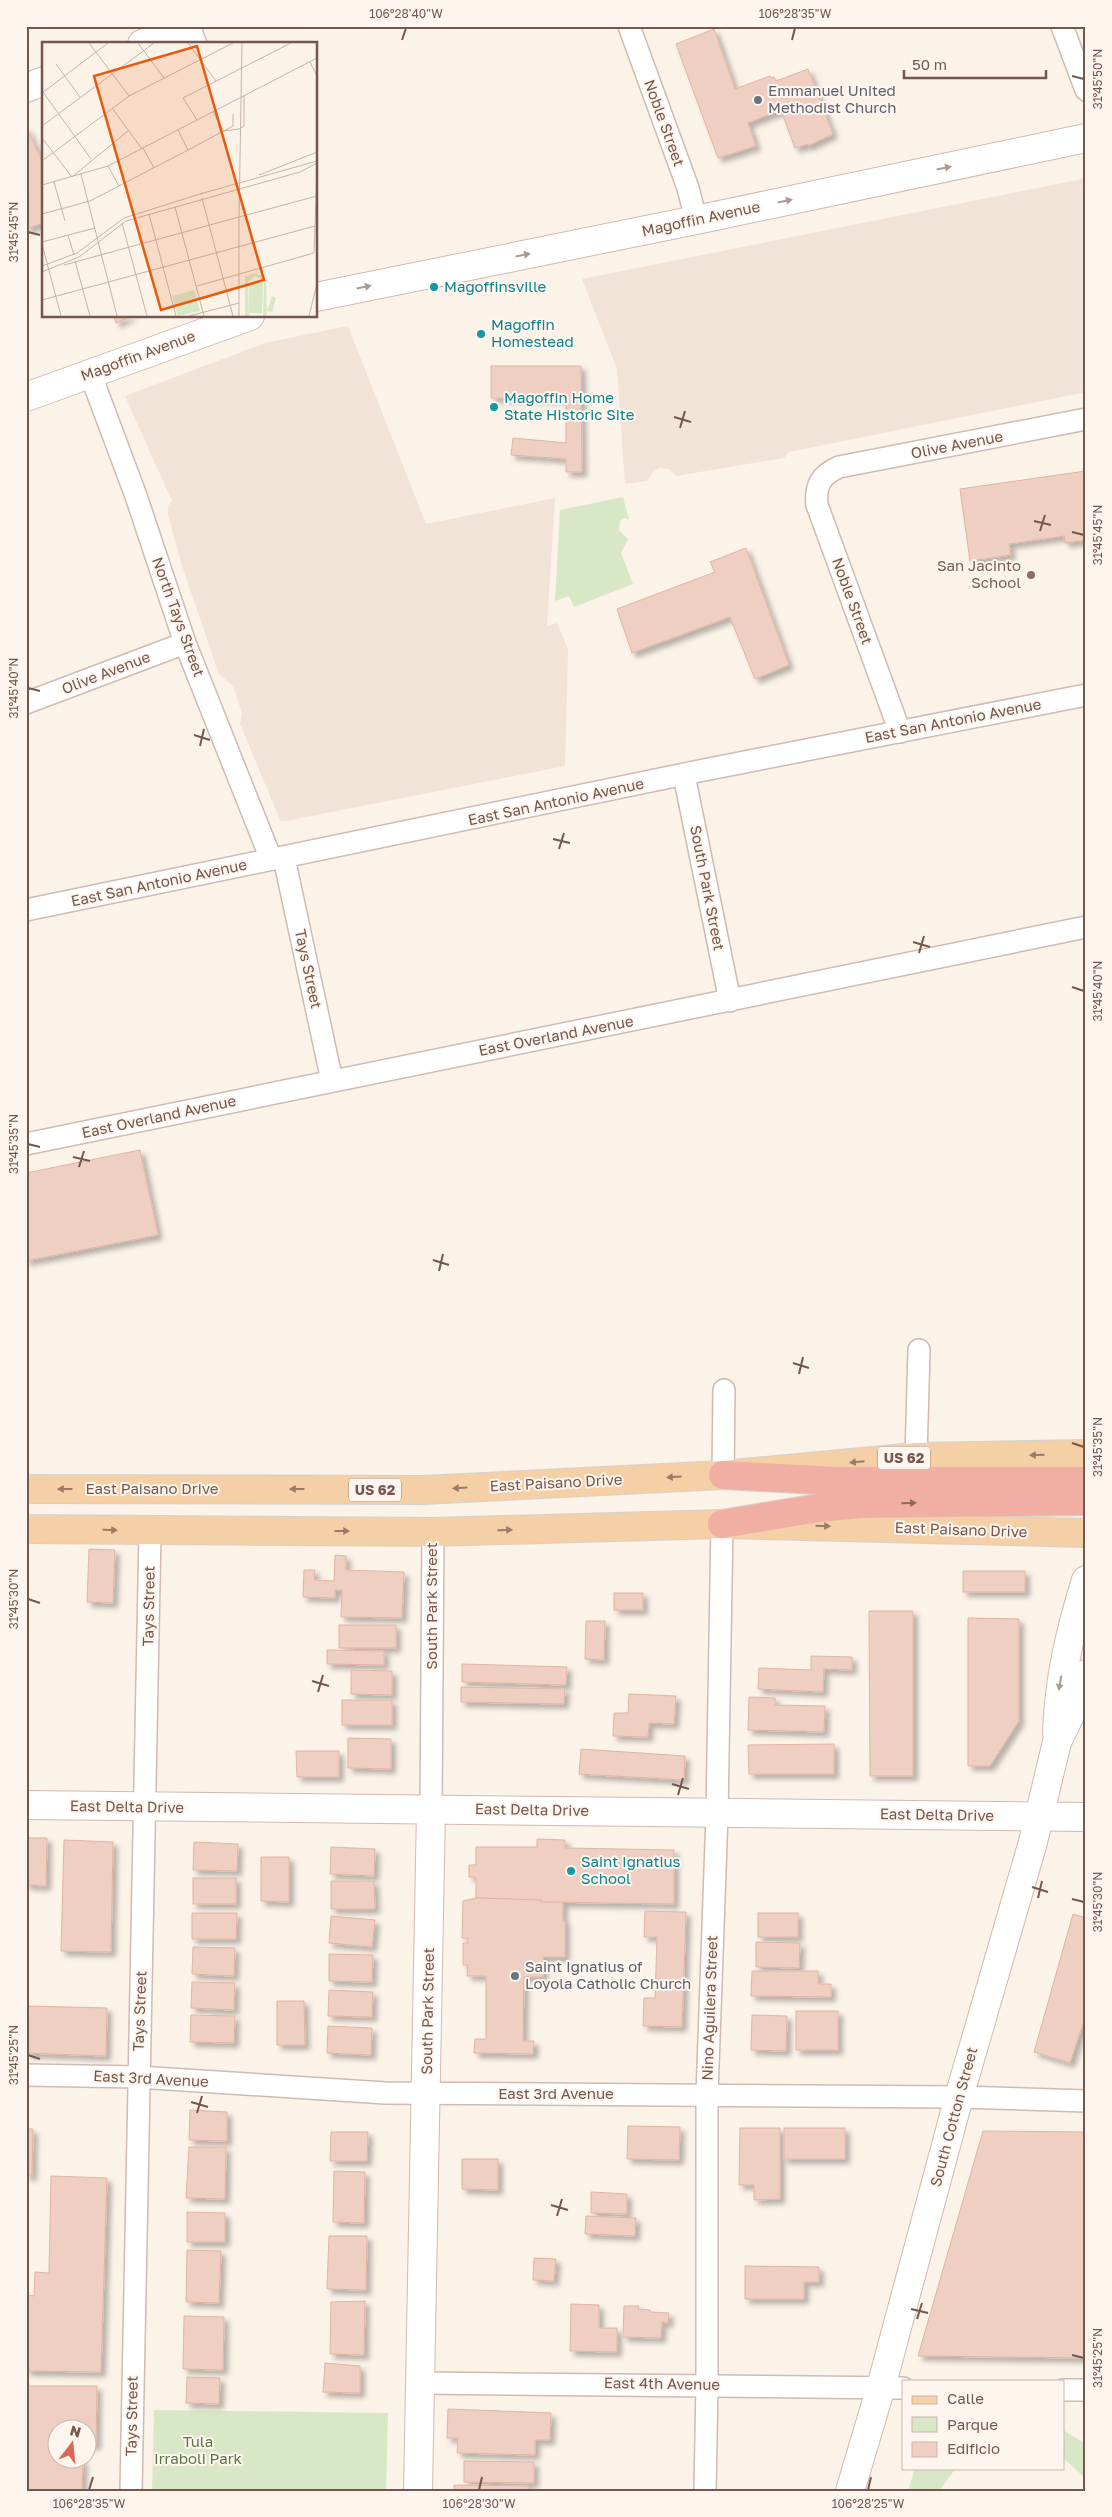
<svg xmlns="http://www.w3.org/2000/svg" width="1112" height="2517" font-family="'Golos Text',sans-serif">
<defs>
<filter id="shadow"><feDropShadow dx="4.5" dy="4.5" stdDeviation="2.5" flood-color="#0004"/></filter>
</defs>
<rect width="100%" height="100%" fill="#fbf2e8"/>
<!-- residential -->
<g fill="#f2e3d7">
<path d="M1083,179L1086,181V392L789,452L784,458L676,476L669,469L659,468L652,473L647,481L625,484L617,369L582,279Z"/>
<path d="M348,326L426,524L555,498L547,626L557,623L568,649L565,766L281,822L240,724L242,713L233,686L219,674L182,566L168,515V506L172,501L125,396L265,343Z"/>
</g>
<!-- green -->
<g fill="#d8e8c7">
<path d="M623,497L629,519L624,518L620,521L619,530L628,539L621,553L633,584L574,607L569,596L555,601L560,510Z"/>
<path d="M154,2410L388,2413L386,2491H152Z"/>
<path d="M1063,2430L1086,2444V2479L1063,2458Z"/>
<path d="M915,2468H956L939,2491H908Z"/>
</g>
<!-- building -->
<g fill="#efcfc1" stroke="#e1b4a2" filter="url(#shadow)">
<path d="M714,29L735,89L770,76L771,78L774,77L776,81L808,69L833,134L808,146V144L795,148L781,110L748,123L756,146L718,158L676,44Z"/>
<path d="M26,126L44,165V223L26,229Z"/>
<path d="M114,316H132L116,323Z"/>
<path d="M491,366H581L582,472H566V459L511,455L513,438L566,443V399L491,398Z"/>
<path d="M1086,471V540L1065,543L1064,536L1009,544L1011,555L970,561L960,489Z"/>
<path d="M746,548L789,665L755,679L730,617L632,653L617,609L715,572L710,562Z"/>
<path d="M140,1150L158,1235L26,1261V1173Z"/>
<path d="M89,1549L115,1550L113,1603L87,1602Z"/>
<path d="M335,1555L346,1556V1570L404,1572L402,1618L341,1617L342,1590H335V1598L303,1597L304,1570H315L314,1580L334,1581Z"/>
<rect x="963" y="1571" width="62" height="21"/>
<rect x="614" y="1593" width="29" height="17"/>
<path d="M869,1611H913V1776H870Z"/>
<path d="M968,1618L1019,1619V1721L990,1766H968Z"/>
<path d="M586,1621H605L604,1660L585,1659Z"/>
<rect x="339" y="1625" width="57" height="23"/>
<path d="M327,1650L384,1651V1665L327,1664Z"/>
<path d="M811,1656L852,1657V1670L824,1669L823,1692L758,1689L759,1668L811,1670Z"/>
<path d="M462,1664L567,1667L566,1685L462,1682Z"/>
<path d="M351,1670L392,1671V1695L351,1694Z"/>
<path d="M461,1687L565,1689L564,1704L461,1702Z"/>
<path d="M629,1694L676,1696L674,1724L649,1723L648,1737L613,1736L614,1713H628Z"/>
<path d="M749,1697L775,1698V1705L825,1706L824,1732L748,1730Z"/>
<rect x="342" y="1700" width="50" height="25"/>
<path d="M348,1738L391,1739V1769L348,1768Z"/>
<path d="M834,1744V1774H749L748,1745Z"/>
<path d="M581,1749L685,1756L684,1780L579,1774Z"/>
<path d="M296,1751H339V1777H297Z"/>
<path d="M26,1838H47L46,1886L26,1885Z"/>
<path d="M537,1839L565,1840V1848L674,1850V1904L541,1902V1900L476,1898V1877H469V1865H476V1847H537Z"/>
<path d="M64,1840L113,1842L111,1952L61,1951Z"/>
<path d="M194,1842L238,1844L237,1871L193,1870Z"/>
<path d="M331,1847L375,1849L374,1876L330,1874Z"/>
<path d="M261,1857H289V1902L261,1901Z"/>
<rect x="193" y="1878" width="43" height="26"/>
<path d="M331,1881H374L375,1909H331Z"/>
<path d="M476,1898L541,1900V1902H563V1921L565,1920V1957H543V1977H524L523,2041H534L533,2054L474,2053L475,2039H486V1976H467L468,1965H463V1943H468V1938H462L463,1901Z"/>
<path d="M645,1911L686,1912L682,2027L643,2026L644,1998H655L657,1937H644Z"/>
<path d="M192,1913H237L236,1939H192Z"/>
<rect x="758" y="1913" width="40" height="24"/>
<path d="M1073,1914L1086,1918V2015L1070,2063L1034,2052Z"/>
<path d="M331,1916L375,1920L372,1947L329,1943Z"/>
<path d="M756,1942L800,1943L799,1968L756,1967Z"/>
<path d="M193,1947L235,1948L234,1976L192,1974Z"/>
<path d="M329,1954L373,1955L372,1982L329,1981Z"/>
<path d="M752,1971H818V1984H831V1997L751,1996Z"/>
<path d="M192,1982L235,1983L234,2010L191,2008Z"/>
<path d="M329,1990L373,1992L372,2017L328,2016Z"/>
<path d="M277,2001H304L305,2045H277Z"/>
<path d="M26,2006L107,2008L106,2056L26,2053Z"/>
<rect x="796" y="2011" width="42" height="39"/>
<path d="M191,2015L235,2016L234,2043L190,2042Z"/>
<path d="M752,2015L787,2016L786,2051L751,2050Z"/>
<path d="M328,2026L372,2028L371,2055L327,2053Z"/>
<path d="M190,2110L227,2112V2141L189,2140Z"/>
<path d="M628,2126L680,2127L679,2160L627,2159Z"/>
<path d="M740,2128H780V2199L754,2200V2185H739Z"/>
<rect x="784" y="2128" width="61" height="31"/>
<path d="M26,2129H33L32,2176H26Z"/>
<path d="M983,2131L1086,2132V2358L918,2356Z"/>
<path d="M331,2132H368L367,2161H330Z"/>
<path d="M189,2147H226L225,2199L186,2198Z"/>
<path d="M462,2159H498V2190L462,2189Z"/>
<path d="M334,2171L365,2172L364,2223L333,2222Z"/>
<path d="M51,2176L107,2178L101,2372L26,2371V2295L34,2296L35,2272L49,2273Z"/>
<path d="M591,2192L627,2194V2214L591,2213Z"/>
<path d="M187,2212L225,2213V2242H187Z"/>
<path d="M586,2216L636,2218L635,2236L585,2234Z"/>
<path d="M329,2236H367L366,2290L327,2289Z"/>
<path d="M187,2250L221,2251L219,2303L186,2302Z"/>
<path d="M534,2258L556,2259L554,2281L533,2280Z"/>
<path d="M745,2266L819,2267V2282H804V2299H745Z"/>
<path d="M365,2301L364,2355L330,2354L331,2302Z"/>
<path d="M571,2304L599,2305V2328H617V2352L570,2351Z"/>
<path d="M624,2306H639L638,2309L650,2310V2312L669,2313L668,2323L662,2322L661,2338L623,2337Z"/>
<path d="M184,2316L224,2317L223,2370L183,2369Z"/>
<path d="M325,2363L360,2366V2393L323,2392Z"/>
<path d="M187,2377L220,2378L219,2404L186,2403Z"/>
<path d="M26,2386H97L96,2445H88V2430H58V2460H83L82,2491H26Z"/>
<path d="M448,2409L551,2413L550,2440H535V2455L457,2453L458,2438H447Z"/>
<path d="M464,2461L534,2462V2483L464,2482Z"/>
<path d="M454,2485L528,2486V2491H454Z"/>
</g>
<g fill="none" stroke-linecap="round" stroke-linejoin="round">
<defs>
<g id="street">
<path d="M189,26L196,44"/>
<path d="M629,26L688,188L696,220"/>
<path d="M1062,26L1086,90"/>
<path d="M90,373L136,496L185,643L271,859"/>
<path d="M26,703L185,643"/>
<path d="M900,732L817,505C815,485 821,475 839,467L1086,419"/>
<path d="M684,775L730,1001"/>
<path d="M284,858L332,1081"/>
<path d="M26,910L704,770L1086,695"/>
<path d="M26,1144L1086,927"/>
<path d="M916,1457L919,1350"/>
<path d="M723,1475L724,1390"/>
<path d="M431,1809L433,1532"/>
<path d="M26,2075L138,2077L385,2093L959,2097L1086,2101"/>
<path d="M421,2383L903,2388"/>
<path d="M1063,2390H1086"/>
<path d="M131,2491L150,1531"/>
<path d="M705,2491L707,2384V2095L717,1814L722,1524"/>
</g>
<g id="secondary">
<path d="M142,44L188,26"/>
<path d="M26,88L44,81"/>
<path d="M316,297L696,220L1086,138"/>
<path d="M26,397L250,316"/>
<path d="M1057,1733C1059,1678 1070,1632 1086,1580"/>
<path d="M26,1805L1086,1817"/>
<path d="M418,2491L431,1809"/>
<path d="M850,2491L881,2387L959,2097L1033,1842L1057,1742L1076,1703L1086,1674"/>
</g>
<g id="primary">
<path d="M26,1489L423,1490L723,1475L916,1457L1086,1454"/>
<path d="M26,1529L433,1532L722,1524L1086,1533"/>
</g>
<g id="highway">
<path d="M723,1475L836,1481H1086"/>
<path d="M722,1524L818,1508L861,1504L1086,1501"/>
</g>
</defs>
<!-- street casing -->
<use href="#street" stroke="#cfbbb1" stroke-width="24"/>
<!-- secondary casing -->
<use href="#secondary" stroke="#d1baaf" stroke-width="30"/>
<!-- primary casing -->
<use href="#primary" stroke="#d8d0cd" stroke-width="30"/>
<!-- highway casing -->
<use href="#highway" stroke="#d8d0cd" stroke-width="30"/>
<!-- street -->
<use href="#street" stroke="#fff" stroke-width="21"/>
<!-- secondary -->
<use href="#secondary" stroke="#fff" stroke-width="28"/>
<!-- primary -->
<use href="#primary" stroke="#f5cfa5" stroke-width="28"/>
<!-- highway -->
<use href="#highway" stroke="#f1afa3" stroke-width="28"/>
</g>
<!-- one-way arrows -->
<defs><path id="oneway-solid" d="M-6-.8H1V-3.2L6.5 0L1 3.2V.8H-6Z" transform="scale(1.25)"/></defs>
<g fill="#ac9a94">
<use href="#oneway-solid" transform="translate(944 168) rotate(-12)"/>
<use href="#oneway-solid" transform="translate(785 201) rotate(-12)"/>
<use href="#oneway-solid" transform="translate(523 255) rotate(-11)"/>
<use href="#oneway-solid" transform="translate(364 287) rotate(-11)"/>
<use href="#oneway-solid" transform="translate(1060 1683) rotate(100)"/>
</g>
<g fill="#9b7b67">
<use href="#oneway-solid" transform="translate(1037 1455) rotate(179)"/>
<use href="#oneway-solid" transform="translate(857 1462) rotate(175)"/>
<use href="#oneway-solid" transform="translate(674 1477) rotate(177)"/>
<use href="#oneway-solid" transform="translate(460 1488) rotate(177)"/>
<use href="#oneway-solid" transform="translate(65 1489) rotate(180)"/>
<use href="#oneway-solid" transform="translate(297 1489) rotate(-180)"/>
<use href="#oneway-solid" transform="translate(823 1526) rotate(1)"/>
<use href="#oneway-solid" transform="translate(110 1530) rotate(1)"/>
<use href="#oneway-solid" transform="translate(505 1530) rotate(-2)"/>
<use href="#oneway-solid" transform="translate(342 1531)"/>
</g>
<use fill="#8d695e" href="#oneway-solid" transform="translate(909 1503) rotate(-1)"/>
<!-- ticks -->
<path fill="none" stroke="#74574d" stroke-width="2" d="M402,40L406,28M792,40L795,28M1072,76L1084,79M28,232L40,235M674,417L691,422M680,428L685,411M1034,521L1051,525M1040,531L1045,515M1072,532L1084,535M28,688L40,691M194,735L210,740M200,746L204,729M553,839L570,843M559,849L564,833M913,942L930,947M919,953L924,936M1072,987L1084,991M28,1144L40,1147M73,1157L90,1161M79,1167L84,1151M433,1260L449,1265M439,1271L443,1254M793,1363L809,1368M799,1374L803,1357M1072,1443L1084,1447M28,1599L40,1603M312,1681L329,1686M318,1692L323,1675M672,1784L689,1789M678,1795L683,1778M1032,1887L1048,1892M1038,1898L1042,1881M1072,1899L1084,1902M28,2055L40,2059M191,2102L208,2107M197,2113L202,2096M551,2205L568,2210M557,2216L562,2199M911,2309L928,2313M917,2319L922,2303M1072,2355L1084,2358M89,2490L93,2477M479,2490L482,2477M868,2490L871,2477"/>
<!-- markers -->
<g fill="#6b7280" stroke="#fef6ee" stroke-width="2">
<circle cx="758" cy="100" r="5"/>
<circle cx="515" cy="1976" r="5"/>
</g>
<g fill="#0f9aa8" stroke="#fef6ee" stroke-width="2">
<circle cx="434" cy="287" r="5"/>
<circle cx="481" cy="334" r="5"/>
<circle cx="494" cy="407" r="5"/>
<circle cx="571" cy="1871" r="5"/>
</g>
<circle fill="#8d6e63" stroke="#fef6ee" stroke-width="2" cx="1031" cy="575" r="5"/>
<g text-anchor="middle" stroke-width="4" stroke-linejoin="round" paint-order="stroke">
<!-- shield labels -->
<g fill="#fef6ee" stroke="#9d877d" stroke-width="1">
<rect x="878" y="1446.5" width="52" height="23" rx="4"/>
<rect x="349" y="1478.5" width="52" height="23" rx="4"/>
</g>
<g font-size="14" font-weight="bold" fill="#74574d">
<text x="904" y="1463">US 62</text>
<text x="375" y="1495">US 62</text>
</g>
<!-- worship labels -->
<g font-size="15" fill="#5b616d" stroke="#fef6ee" text-anchor="start">
<text x="768" y="96">Emmanuel United<tspan x="768" dy="17">Methodist Church</tspan></text>
<text x="525" y="1972">Saint Ignatius of<tspan x="525" dy="17">Loyola Catholic Church</tspan></text>
</g>
<!-- street labels -->
<g font-size="15" fill="#74574d" stroke="#fef6ee">
<text transform="translate(664 123) rotate(70)" y="5">Noble Street</text>
<text transform="translate(701 219) rotate(-12)" y="5">Magoffin Avenue</text>
<text transform="translate(138 356) rotate(-20)" y="5">Magoffin Avenue</text>
<text transform="translate(957 445) rotate(-11)" y="5">Olive Avenue</text>
<text transform="translate(852 601) rotate(70)" y="5">Noble Street</text>
<text transform="translate(178 617) rotate(70)" y="5">North Tays Street</text>
<text transform="translate(106 673) rotate(-21)" y="5">Olive Avenue</text>
<text transform="translate(953 721) rotate(-11)" y="5">East San Antonio Avenue</text>
<text transform="translate(556 802) rotate(-12)" y="5">East San Antonio Avenue</text>
<text transform="translate(159 883) rotate(-12)" y="5">East San Antonio Avenue</text>
<text transform="translate(707 888) rotate(79)" y="5">South Park Street</text>
<text transform="translate(308 969) rotate(78)" y="5">Tays Street</text>
<text transform="translate(556 1036) rotate(-11)" y="5">East Overland Avenue</text>
<text transform="translate(159 1117) rotate(-12)" y="5">East Overland Avenue</text>
<text transform="translate(556 1483) rotate(-3)" y="5">East Paisano Drive</text>
<text x="152" y="1494">East Paisano Drive</text>
<text transform="translate(961 1530) rotate(2)" y="5">East Paisano Drive</text>
<text transform="translate(149 1606) rotate(-89)" y="5">Tays Street</text>
<text transform="translate(432 1606) rotate(-90)" y="5">South Park Street</text>
<text transform="translate(127 1807) rotate(1)" y="5">East Delta Drive</text>
<text transform="translate(532 1810) rotate(1)" y="5">East Delta Drive</text>
<text transform="translate(937 1815) rotate(1)" y="5">East Delta Drive</text>
<text transform="translate(710 2008) rotate(-88)" y="5">Nino Aguilera Street</text>
<text transform="translate(140 2011) rotate(-88)" y="5">Tays Street</text>
<text transform="translate(428 2011) rotate(-89)" y="5">South Park Street</text>
<text transform="translate(151 2079) rotate(3)" y="5">East 3rd Avenue</text>
<text x="556" y="2099">East 3rd Avenue</text>
<text transform="translate(954 2117) rotate(-75)" y="5">South Cotton Street</text>
<text transform="translate(662 2384) rotate(1)" y="5">East 4th Avenue</text>
<text transform="translate(132 2416) rotate(-89)" y="5">Tays Street</text>
</g>
<!-- culture labels -->
<g font-size="15" fill="#0d838f" stroke="#fef6ee" text-anchor="start">
<text x="444" y="292">Magoffinsville</text>
<text x="491" y="330">Magoffin<tspan x="491" dy="17">Homestead</tspan></text>
<text x="504" y="403">Magoffin Home<tspan x="504" dy="17">State Historic Site</tspan></text>
<text x="581" y="1867">Saint Ignatius<tspan x="581" dy="17">School</tspan></text>
</g>
<!-- education labels -->
<g font-size="15" fill="#785e54" stroke="#fef6ee" text-anchor="end">
<text x="1021" y="571">San Jacinto<tspan x="1021" dy="17">School</tspan></text>
</g>
<!-- park labels -->
<g font-size="15" fill="#5a7846" stroke="#fef6ee">
<text x="198" y="2447">Tula<tspan x="198" dy="17">Irraboli Park</tspan></text>
</g>
</g>
<!-- overview -->
<g transform="translate(42 42)">
<rect width="275" height="275" fill="#fbf2e8"/>
<path d="M213,231L221,234L224,239L225,269L230,254L234,256L230,270L225,269L224,274H221L222,240L214,234L206,240L207,274H203V234ZM207,240H221L220,271H207ZM152,248L158,269L136,274L130,254Z" fill="#d8e8c7"/>
<path fill="none" stroke="#c5b4aa" stroke-width="1" d="M47,1L87,54M96,1L122,36M146,1L174,39M200,1L197,175L275,154M268,20L275,34M14,22L38,55M1,50L49,117M0,51L66,1M70,66L100,107M171,70L182,89L197,87L202,84V53M155,78L141,56L249,1M0,84L112,1M136,88L146,108M0,96L30,135M101,106L112,126M0,119L87,54L191,1M66,124L77,144M39,132L75,274M217,133L275,110M30,135L86,89M12,140L23,179M0,143L66,124L275,16M158,152L275,119M160,156L191,274M133,165L162,274M0,172L48,159L146,108L191,84V72M107,172L134,274M80,181L105,274M26,193L32,213M0,200L53,186M0,202L19,274M33,219L48,274M22,223L197,175V274M0,224L35,211L82,176L161,151M0,230L37,215L84,179L258,130L275,121M155,244L272,211L275,126M0,258L273,184M147,274L197,261M267,274L275,242"/>
<path fill="#e8590c" fill-opacity="0.15" stroke="#e8590c" stroke-width="2.5" d="M155,4L222,238L119,268L52,34Z"/>
<rect width="275" height="275" fill="none" stroke="#74574d" stroke-width="2.5"/>
</g>
<!-- border -->
<rect width="1112" height="2517" fill="none" stroke="#fef6ee" stroke-width="55"/>
<!-- legend -->
<rect x="902" y="2380" width="162" height="90" fill="#fef6ee" stroke="#c7b6ae"/>
<rect x="912" y="2396" width="25" height="8" fill="#f5cfa5" stroke="#c7b6ae"/>
<text x="947" y="2404" font-size="15" fill="#74574d">Calle</text>
<rect x="912" y="2417" width="25" height="15" fill="#d8e8c7" stroke="#c7b6ae"/>
<text x="947" y="2430" font-size="15" fill="#74574d">Parque</text>
<rect x="912" y="2442" width="25" height="15" fill="#efcfc1" stroke="#c7b6ae"/>
<text x="947" y="2454" font-size="15" fill="#74574d">Edificio</text>
<!-- north arrow -->
<g transform="translate(72 2444) rotate(16)"><circle r="24" fill="#fef6ee" stroke="#c7b6ae"/>
<path d="M0-4L9 19L0 12L-9 19Z" fill="#dd6555"/>
<text y="-8" font-size="14" font-weight="bold" text-anchor="middle" fill="#74574d">N</text>
</g>
<!-- scale -->
<path d="M904 70v8h142v-8" fill="none" stroke="#74574d" stroke-width="2.5"/>
<text x="912" y="70" font-size="15" fill="#74574d" stroke="#fef6ee" stroke-width="4" paint-order="stroke">50 m</text>
<rect x="28" y="28" width="1056" height="2462" fill="none" stroke="#74574d" stroke-width="2"/>
<g font-size="12" text-anchor="middle" fill="#74574d">
<text x="406" y="18">106°28'40"W</text>
<text x="795" y="18">106°28'35"W</text>
<text transform="translate(1098 79) rotate(-90)" y="4">31°45'50"N</text>
<text transform="translate(14 232) rotate(-90)" y="4">31°45'45"N</text>
<text transform="translate(1098 535) rotate(-90)" y="4">31°45'45"N</text>
<text transform="translate(14 688) rotate(-90)" y="4">31°45'40"N</text>
<text transform="translate(1098 991) rotate(-90)" y="4">31°45'40"N</text>
<text transform="translate(14 1144) rotate(-90)" y="4">31°45'35"N</text>
<text transform="translate(1098 1447) rotate(-90)" y="4">31°45'35"N</text>
<text transform="translate(14 1599) rotate(-90)" y="4">31°45'30"N</text>
<text transform="translate(1098 1902) rotate(-90)" y="4">31°45'30"N</text>
<text transform="translate(14 2055) rotate(-90)" y="4">31°45'25"N</text>
<text transform="translate(1098 2358) rotate(-90)" y="4">31°45'25"N</text>
<text x="89" y="2508">106°28'35"W</text>
<text x="479" y="2508">106°28'30"W</text>
<text x="868" y="2508">106°28'25"W</text>
</g>
</svg>
